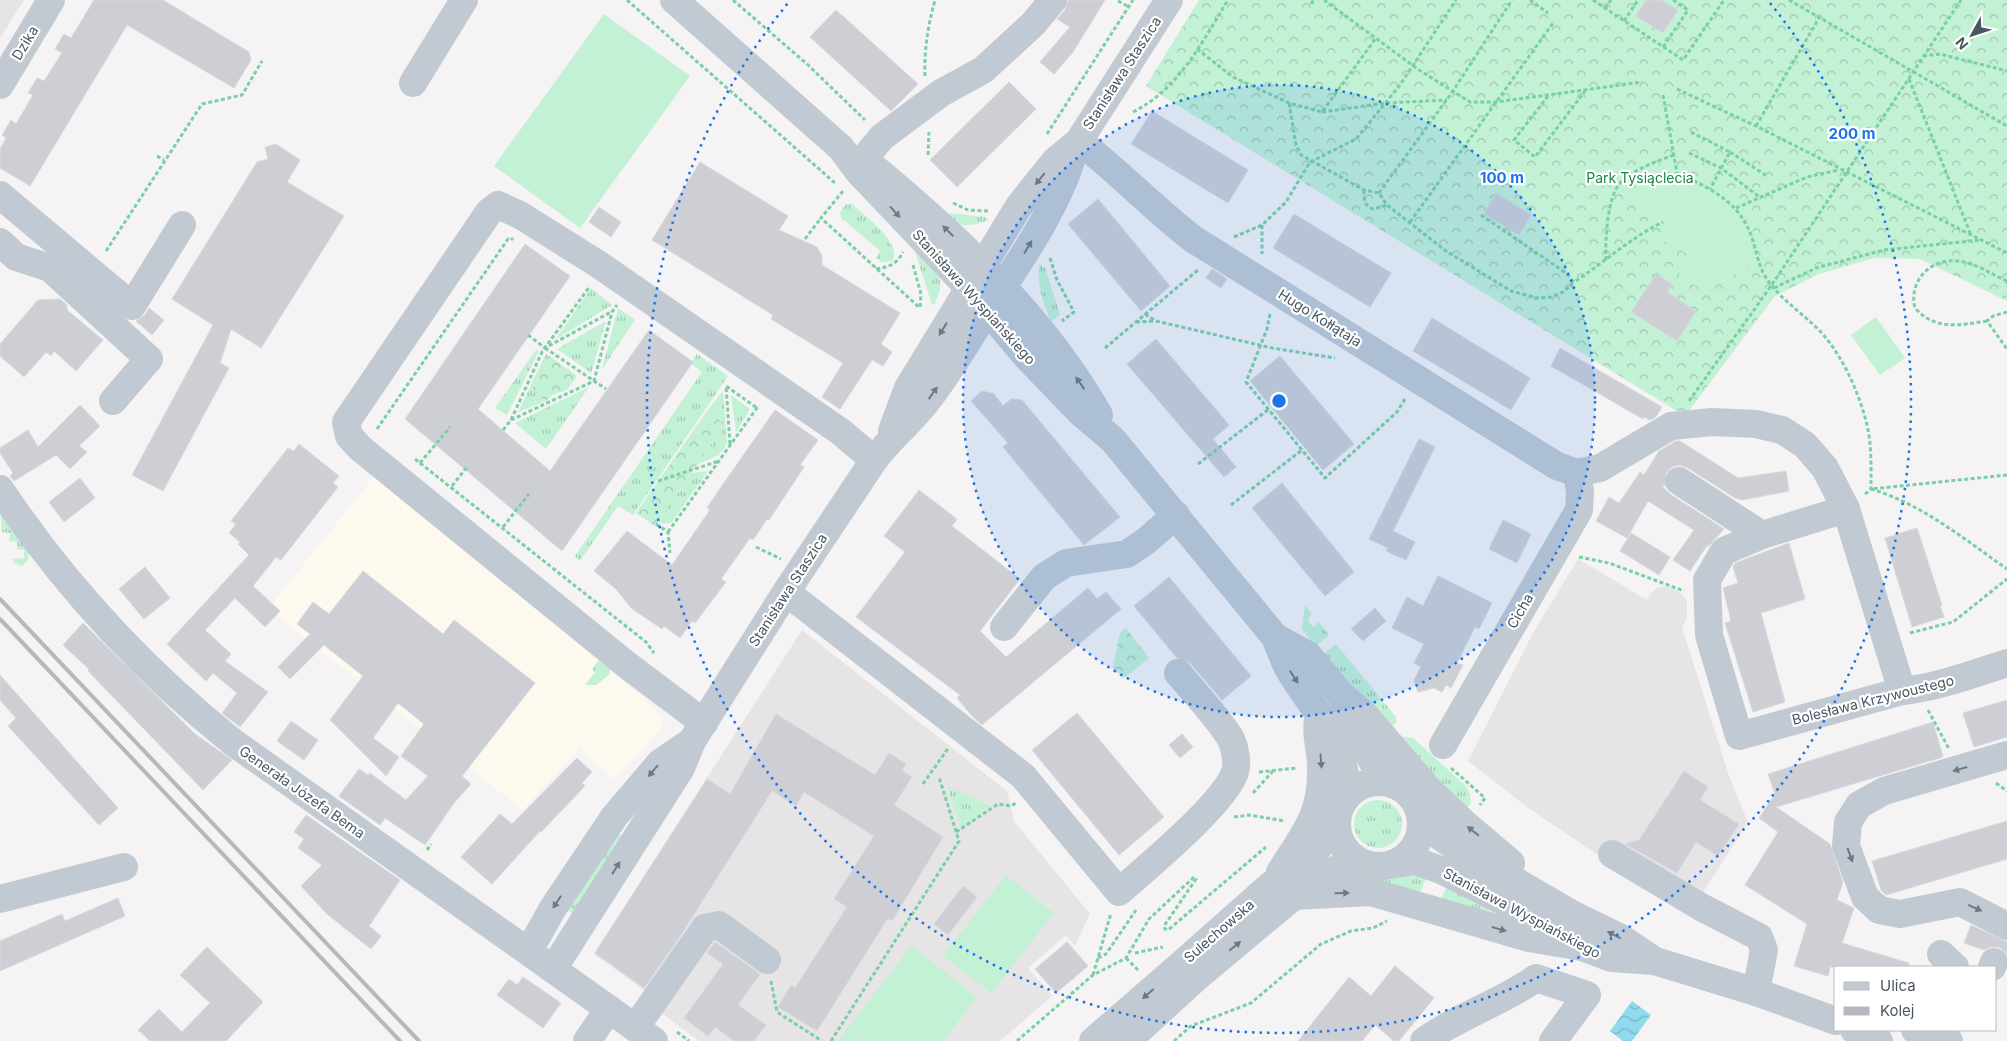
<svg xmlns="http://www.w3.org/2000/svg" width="2007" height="1041" font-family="Inter,sans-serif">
<defs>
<pattern id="grass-tufts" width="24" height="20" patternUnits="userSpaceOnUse" patternTransform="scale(1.25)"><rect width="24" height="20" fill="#c3f1d5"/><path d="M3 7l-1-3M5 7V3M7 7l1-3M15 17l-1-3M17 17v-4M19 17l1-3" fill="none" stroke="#a0c6b0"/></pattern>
<pattern id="forest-crowns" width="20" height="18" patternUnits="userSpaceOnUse" patternTransform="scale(1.25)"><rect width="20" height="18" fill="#c3f1d5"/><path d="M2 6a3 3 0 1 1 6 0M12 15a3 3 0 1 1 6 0" fill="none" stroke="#a0c6b0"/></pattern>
<pattern id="water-waves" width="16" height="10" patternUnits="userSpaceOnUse" patternTransform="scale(1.25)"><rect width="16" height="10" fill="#90daee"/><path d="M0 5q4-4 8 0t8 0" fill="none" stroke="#78b4c4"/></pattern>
</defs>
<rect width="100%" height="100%" fill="#f5f3f3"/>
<!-- commercial -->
<path fill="#fdf9ef" d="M375,475L654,707L662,719V728L614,780L580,748L523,810L268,609Z"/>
<!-- education -->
<g fill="#e6e4e5">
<path d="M0,0H24L0,38Z"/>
<path d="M1578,559L1647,600L1650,594L1658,587H1668L1678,591L1687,601V619L1682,627L1729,776L1748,822L1688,916L1527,807L1468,761L1533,633Z"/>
<path d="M802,630L1007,791L1014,821L1090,914L1075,946L1066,935L1028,968L1052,996L1000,1041H699L660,1012L665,1005L594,954Z"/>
</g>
<!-- grass -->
<g fill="url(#grass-tufts)">
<path d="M851,203C863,215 904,243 892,261L882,262L876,258L880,251L844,220L842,221L840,213L845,205Z"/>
<path d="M950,213L985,217L989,220C972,227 959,227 943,218Z"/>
<path d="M915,251L940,277V290L935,304L932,305Z"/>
<path d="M1039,264L1045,268L1060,314L1051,322C1043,302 1037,286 1039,264Z"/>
<path d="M591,288L612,305L556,339Z"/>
<path d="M618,308L635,320L602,369Z"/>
<path d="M606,321L591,373L557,349Z"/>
<path d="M536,350L539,351L507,415L495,408Z"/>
<path d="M546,354L551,357L532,390L546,401L518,412Z"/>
<path d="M697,354L728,376L633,515L618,506L580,561L575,556L702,372L691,363Z"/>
<path d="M589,387L546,449L515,423Z"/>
<path d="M723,391L727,444L719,455L697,465L725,424L707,411Z"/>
<path d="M731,395L750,409L736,432Z"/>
<path d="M708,471L671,523L663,524L658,521L692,473Z"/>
<path d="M0,509L29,552L28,560L22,566L14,563L13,559L24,558V550L17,549V542L9,541L10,533L2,532Z"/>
<path d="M1305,605L1312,614L1307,619L1313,627L1319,622L1329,635L1315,647L1302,629Z"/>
<path d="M1336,644L1396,717V723L1386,731L1322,655Z"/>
<path d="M602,656L611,668L609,675L596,685H585L595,672L592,669Z"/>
<path d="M1399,736L1413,738L1466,786L1470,794L1471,803L1462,814Z"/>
<path d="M947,786L990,806L961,828Z"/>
<circle cx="1378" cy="824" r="24"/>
<path d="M617,833L622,835L574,915L564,908Z"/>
<path d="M1340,873H1429L1418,896L1343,883Z"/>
<path d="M1448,883L1532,926L1440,902Z"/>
</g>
<!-- forest -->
<g fill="url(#forest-crowns)">
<path d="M1199,0H2007V301L1920,259L1874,258L1819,274L1775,296L1685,416L1146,86Z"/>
<path d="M551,357L577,376L567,390L552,395L546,401L532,390Z"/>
<path d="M707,411L725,424L655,526L636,513Z"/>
<path d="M1126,628L1149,658L1123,679L1113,667L1120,633Z"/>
</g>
<!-- pitch -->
<g fill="#c3f1d5">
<path d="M604,14L690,76L580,228L494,166Z"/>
<path d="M1685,171L1710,184L1741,206L1759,245L1746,268L1717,283L1709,294L1679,275L1691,256L1660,239L1663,222L1639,210C1640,203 1639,191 1643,185C1650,172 1672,173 1685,171Z"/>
<path d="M1876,317L1905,358L1880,375L1851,335Z"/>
<path d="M1006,875L1054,913L991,993L943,956Z"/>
<path d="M911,946L977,997L943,1041H838Z"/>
</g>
<!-- water -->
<path fill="url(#water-waves)" d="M1632,1001L1651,1015L1632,1041H1623L1610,1031Z"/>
<!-- building -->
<g fill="#cdcfd5" stroke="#d7d9de">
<path d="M94,0H163L249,52L251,60L234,88L127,25L30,186L0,168V149L6,138L2,135L11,120L16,124L33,95L28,93L37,78L44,81L62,53L55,49L64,34L71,38Z"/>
<path d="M1068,0H1105L1073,52L1054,74L1040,62L1070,27L1057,19L1065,10Z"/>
<path d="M1646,0H1662L1678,10L1663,33L1636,16Z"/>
<path d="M836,10L918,84L891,111L810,37Z"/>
<path d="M1009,82L1036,109L957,187L930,160Z"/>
<path d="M1152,111L1248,170L1228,203L1131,144Z"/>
<path d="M276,144L300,160L287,182L344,216L261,348L231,329L220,363L229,368L163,491L132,475L213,325L172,299L257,162L268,159L265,147Z"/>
<path d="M700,162L788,216L779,230L817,247L822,256V265L900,313L881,344L892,352L883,366L872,360L840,409L822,397L843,363L771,319L773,315L652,240Z"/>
<path d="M1496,193L1531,215L1519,235L1484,214Z"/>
<path d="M1098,199L1170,286L1141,311L1068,224Z"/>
<path d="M599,207L621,222L611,237L589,222Z"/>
<path d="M1294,214L1391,273L1370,307L1273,248Z"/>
<path d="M525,244L570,276L478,409L550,471L649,330L693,362L562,551L405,419Z"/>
<path d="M1212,269L1227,279L1221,288L1206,278Z"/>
<path d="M1656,274L1672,284L1667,292L1696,311L1677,341L1631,312Z"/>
<path d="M60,299L67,305V310L103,340L76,371L54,351L51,356L46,352L24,377L0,356V344L38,300Z"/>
<path d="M149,308L164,320L152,335L136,321L145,315Z"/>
<path d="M1432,318L1530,378L1511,410L1413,351Z"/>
<path d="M1156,339L1229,425L1213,439L1236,467L1224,477L1127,364Z"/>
<path d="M1560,348L1662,407L1656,417L1650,420L1644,417L1643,419L1551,366Z"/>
<path d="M1280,356L1354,444L1323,470L1250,381Z"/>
<path d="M982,391L994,394L1003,406L1011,399L1022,400L1120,517L1084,545L1003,447L1008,443L971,401Z"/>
<path d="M80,405L100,426L79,446L87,452L70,469L56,455L14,481L10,476L13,473L0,453V448L28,430L38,447Z"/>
<path d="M775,410L818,440L800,465L804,467L769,520L767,519L753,540L750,538L721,579L726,582L695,623L692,621L680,638L664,626L662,629L631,608L616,589L594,571L627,531L672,565L710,510L707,508L721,487Z"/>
<path d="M1419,439L1435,447L1393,531L1415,542L1406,560L1386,551L1388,548L1369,539Z"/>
<path d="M1676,441H1680L1738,478L1786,471L1789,491L1742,500L1735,498L1688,468L1679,465L1672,467L1666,473L1665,486H1662L1670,494L1724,529L1708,547V544L1690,571L1673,560L1694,530L1648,501L1627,538L1596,521L1609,497L1619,503L1640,472L1644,475L1659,451Z"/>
<path d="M299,444L339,476L333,483L338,487L281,560L276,557L253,586L280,611L265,627L235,598L205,630L231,654L225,661L268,692L240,727L222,713L237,693L213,673L206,681L167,644L249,555L238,544L240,542L229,533L236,524L231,521L288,448L294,451Z"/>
<path d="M80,478L95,498L64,522L49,502Z"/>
<path d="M1282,483L1354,572L1325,596L1252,508Z"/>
<path d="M919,490L957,519L952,526L1020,579L980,631L1006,657L1088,588L1097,599L1106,592L1121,609L982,725L972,716L957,698L960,695L856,617L905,552L884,536Z"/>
<path d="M1503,520L1531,534L1517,563L1489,549Z"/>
<path d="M1917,528L1942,605L1940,606L1944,617L1912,627L1885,538Z"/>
<path d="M1631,533L1670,557L1659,575L1620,551Z"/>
<path d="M1789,543L1805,599L1761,613L1785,702L1753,712L1725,623L1731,621L1723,588L1738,583L1733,567L1735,563Z"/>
<path d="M145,567L170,598L144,619L119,589Z"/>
<path d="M363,571L443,634L454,620L535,683L462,776L471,784L454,803L425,845L385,818L380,825L339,796L359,769L368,775L370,773L406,800L428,776L401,756L424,724L398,703L373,738L399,757L386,776L330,720L363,676L324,645L290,679L278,667L310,634L297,624L313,602L329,614Z"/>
<path d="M1438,576L1492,603L1479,629L1475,627L1457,663L1463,665L1451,688L1446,685L1442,692L1434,688L1418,692L1414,680L1421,667L1414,663L1424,644L1392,628L1407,597L1423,606Z"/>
<path d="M1169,577L1251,676L1222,700L1190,663L1177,658L1134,606Z"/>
<path d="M1375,608L1386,621L1363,641L1351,629Z"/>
<path d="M83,623L195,734L232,760L203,790L88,671L89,669L63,645Z"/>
<path d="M0,675L118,808L99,825L8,726L16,718L0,700Z"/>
<path d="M2007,700V737L1974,747L1963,713Z"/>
<path d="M1077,713L1164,817L1119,855L1032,750Z"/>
<path d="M776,714L875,775L889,753L906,764L902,771L912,777L894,805L943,837L892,921L888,918L817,1031L778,1007L791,985L795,988L847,907L834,899L874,836L804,792L796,806L772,791L679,938L644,988L595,953L707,779L730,794Z"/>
<path d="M291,721L318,740L304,760L277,741Z"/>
<path d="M1933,722L1943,757L1776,807L1830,844L1843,882L1837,900L1854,908L1842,943L1909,963L1908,967H1830L1828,976L1794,966L1807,924L1745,885L1778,832L1759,818L1775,794L1768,774Z"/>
<path d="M1182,734L1193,747L1180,758L1169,745Z"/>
<path d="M577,758L592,772L582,783L585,786L541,832L540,831L492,884L461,857L500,814L512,824Z"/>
<path d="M1684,771L1708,787L1700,800L1739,824L1718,856L1696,842L1677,873L1625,844L1639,840Z"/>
<path d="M306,815L400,880L369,926L381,936L371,949L327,914L301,886L322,865L298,848L304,839L294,832Z"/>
<path d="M2007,821V859L1886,895L1881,890L1872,861Z"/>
<path d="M963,886L977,897L948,935L934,924Z"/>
<path d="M118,898L125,916L0,971V941L62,914L65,921Z"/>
<path d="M1971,925L2007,942V954L1999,947H1991L1984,950L1964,943Z"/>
<path d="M715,942L760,974L738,1005L766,1025L754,1041H734L715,1027L708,1036L684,1018L723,964L707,953Z"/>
<path d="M1067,942L1088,966L1056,993L1035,969Z"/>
<path d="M207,947L263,1002L226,1041H150L138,1030L159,1009L182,1032L210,1003L180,975Z"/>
<path d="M1395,966L1434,998L1399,1041H1394L1375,1025L1362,1041H1298L1349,977L1371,996Z"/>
<path d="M523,977L561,1003L543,1028L497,995L509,979L517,985Z"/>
</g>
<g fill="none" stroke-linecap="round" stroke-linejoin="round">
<!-- path -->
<g stroke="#7ad0a6" stroke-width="3" stroke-dasharray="4 2.5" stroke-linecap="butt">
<path d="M627,0L835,183"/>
<path d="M733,0L807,64L865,120"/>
<path d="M1324,0L1419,70L1470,102H1496L1642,82"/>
<path d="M1530,0L1548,13"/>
<path d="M1593,0L1683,60L1724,0"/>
<path d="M1789,0L2007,126"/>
<path d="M1118,1L1129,7"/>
<path d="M1311,4L1314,0"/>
<path d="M1605,8L1611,0"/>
<path d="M1624,21L1638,0"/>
<path d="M1663,47L1688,10L1673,0"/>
<path d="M1197,49L1233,77L1289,103L1322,112L1376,38"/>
<path d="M1923,56L1940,54L2007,71"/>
<path d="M925,76C924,50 928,25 935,0"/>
<path d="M1909,79L1971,235"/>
<path d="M1677,89L1756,126L2007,253"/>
<path d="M1663,95L1677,173C1712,189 1741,202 1753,241C1758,258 1760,272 1772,286C1785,302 1804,315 1819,330C1841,353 1858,390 1866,421C1872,443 1871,467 1871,489L1864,495"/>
<path d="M1548,96L1514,140L1535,157L1585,91"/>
<path d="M1289,103L1296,145L1301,155L1364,190L1379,193L1387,205L1446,251L1511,291L1537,298L1551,297L1563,292L1574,282"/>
<path d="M1133,112C1179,89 1202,42 1228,0"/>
<path d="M1322,112L1386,103L1447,100"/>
<path d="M1756,126L1819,18"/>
<path d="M1691,132L1730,152L1710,189"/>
<path d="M1047,134L1133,0"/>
<path d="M1730,152L1767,176"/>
<path d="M1689,153L1721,168L1761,198"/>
<path d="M928,155L929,132"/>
<path d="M157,156L164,160"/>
<path d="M1364,190C1364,200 1364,205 1373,209L1387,205"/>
<path d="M843,191L821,218L920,308"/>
<path d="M1379,193L1453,91L1512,0"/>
<path d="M953,203L968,210L988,211"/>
<path d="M1736,208L1807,177L1839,170"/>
<path d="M1481,215L1566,273L1574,282C1605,262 1630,238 1663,222"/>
<path d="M1410,222L1553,23"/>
<path d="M1262,225V254"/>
<path d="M1234,237L1262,225L1286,202L1310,162L1356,139L1400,85L1456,0"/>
<path d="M805,239L821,218"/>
<path d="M106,251L202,104L242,95L262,61"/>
<path d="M1050,258L1057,280L1074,312L1062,321"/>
<path d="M1606,260C1605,241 1607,194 1622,181C1635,169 1657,161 1674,155"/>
<path d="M913,265L921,294L920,308"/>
<path d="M876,269C889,267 897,264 903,252"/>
<path d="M2007,280V287"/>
<path d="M1774,288L1816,268L1884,250L1980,240"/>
<path d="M2007,312L1993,316L1987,321L2007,349"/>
<path d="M1145,314L1156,321L1272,348L1335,358"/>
<path d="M1270,314L1267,329L1246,382L1325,478L1397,412L1405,399"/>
<path d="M1987,321C1960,325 1935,331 1915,308C1908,282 1930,258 1957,261C1974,262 1991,274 2007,281"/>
<path d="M1136,322L1155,321"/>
<path d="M528,335L545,348L611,312"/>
<path d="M545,348L606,389"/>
<path d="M1105,348L1198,270"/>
<path d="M1689,401L1771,286L1961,0"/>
<path d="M511,420L594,381L612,312L617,305"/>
<path d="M377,429L508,239L511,240L513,238"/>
<path d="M503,430L511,420L542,352L590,286"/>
<path d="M730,444L726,386L757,408"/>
<path d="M415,459L646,642L654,653"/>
<path d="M420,463L450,427"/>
<path d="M1198,464L1269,409"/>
<path d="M2007,475L1871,489C1922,504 1964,539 2007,569"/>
<path d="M658,481L719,461"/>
<path d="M452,486L467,467"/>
<path d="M1231,505L1302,450"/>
<path d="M656,524L668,532L670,553"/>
<path d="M503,527L529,494"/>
<path d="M668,532L759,405"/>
<path d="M756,547L781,559"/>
<path d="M1579,557L1609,563L1684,591"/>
<path d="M1910,633L1953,622L2007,579"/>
<path d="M1928,710L1949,749"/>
<path d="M1451,768L1485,798L1480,805"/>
<path d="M1259,772L1297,768"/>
<path d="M1996,783L2007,791"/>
<path d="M923,784L949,747"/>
<path d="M1253,793L1273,771"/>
<path d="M1234,817L1249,815L1285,821"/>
<path d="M956,832L998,804L1011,806L1016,803"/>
<path d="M427,850L431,844"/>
<path d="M1135,953L1163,947"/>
<path d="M1098,958L1106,954L1136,910"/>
<path d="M1126,958L1138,970"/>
<path d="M1093,975L1111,913"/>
<path d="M771,981L777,1012L822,1041"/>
<path d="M677,1032L689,1041"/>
<path d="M831,1041L959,841L939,777"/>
<path d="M1017,1041L1093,975L1126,958L1149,919L1194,877L1196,879L1164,926L1165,929L1168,930L1266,847"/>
<path d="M1174,1041L1191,1026L1251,1003L1321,944L1351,931L1373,928L1387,921"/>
</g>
<!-- minor -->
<g stroke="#c1cad2" stroke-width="28">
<path d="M674,0L841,148L858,171L969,288L1026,356L1080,412L1113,440L1275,637C1280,649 1284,662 1291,673C1317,716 1351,744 1345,799"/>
<path d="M413,83L464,0"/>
<path d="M0,85L51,0"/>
<path d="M1079,141C1119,172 1153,208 1193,239L1557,466L1577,473"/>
<path d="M872,166C957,236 1044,318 1099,415"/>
<path d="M856,168L882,137L941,93L983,70L1033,24L1053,0"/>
<path d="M0,195L132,306L182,225"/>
<path d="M0,242L16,257L50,268L149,359L113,401"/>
<path d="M892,431L908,388L1019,206L1055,161L1079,141L1169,0"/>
<path d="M1577,473L1600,468L1671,426L1712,422L1756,424L1782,430L1805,445L1825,468L1846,509L1902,691"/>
<path d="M1679,481L1762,535"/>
<path d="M0,489C64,585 144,671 234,743L654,1041"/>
<path d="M1846,509L1762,535L1724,551L1707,580L1709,635L1739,736L1902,691C1938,687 1973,674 2007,663"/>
<path d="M786,592L1023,776L1119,892C1147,867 1224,804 1235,772C1238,762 1235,748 1231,739C1220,720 1193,691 1178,673"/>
<path d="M1004,627L1044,577L1066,563L1127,554L1146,541L1176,515"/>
<path d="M1275,637L1308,655L1340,694L1373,763L1392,784"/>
<path d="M1340,694L1365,715L1429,790L1465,824L1511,863"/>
<path d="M704,723L627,665L360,448L349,436L346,422L489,212L498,205L520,215L598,264L841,432L874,460"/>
<path d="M1443,745L1579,510L1580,492L1577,473"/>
<path d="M2007,755L1884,791L1859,805L1848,822L1846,846L1865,897L1879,910L1900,914L1960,902L2007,926"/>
<circle cx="1379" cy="824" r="42"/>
<path d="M1420,814L1432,831L1453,845L1574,915L1619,937L1655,961L1756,992L1836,1021"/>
<path d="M1612,854L1701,907L1759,937L1764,950L1756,992"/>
<path d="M1390,865L1415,861L1441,870L1539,919L1582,947L1611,958L1655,961"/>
<path d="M1280,872C1304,834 1323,814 1321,766C1321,748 1315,738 1318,719"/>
<path d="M1294,896L1371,892L1529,938L1582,947"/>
<path d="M0,899L124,867"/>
<path d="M529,951L553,908L614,817L660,763L692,741"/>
<path d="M1941,954L1955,967"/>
<path d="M1184,962L1272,884L1302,868L1326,838L1337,816"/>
<path d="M1992,967L1994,962"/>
<path d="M553,969L681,768L692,741L786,592L874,460C890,438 911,422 927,401C949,373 967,342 986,312C1017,266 1063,200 1075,146"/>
<path d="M1197,977L1294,896L1323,876L1343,866L1365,864"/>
<path d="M635,1028L705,928L719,925L767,960"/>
<path d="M1854,1030L1879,1041"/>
<path d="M1915,1030L1949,1041"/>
<path d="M587,1041L609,1009"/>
<path d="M1424,1041C1458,1016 1501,1003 1536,978L1587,995L1553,1041"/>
</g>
<!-- rail -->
<g stroke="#b5b8bd" stroke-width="4">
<path d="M0,599L419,1041"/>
<path d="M0,619L400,1041"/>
</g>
<!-- minor-bridge -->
<g stroke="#c1cad2" stroke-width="28">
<path d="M1093,1041L1184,962"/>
<path d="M1127,1041L1197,977"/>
</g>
</g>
<!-- one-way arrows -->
<defs><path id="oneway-solid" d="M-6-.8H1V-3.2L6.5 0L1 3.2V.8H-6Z" transform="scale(1.25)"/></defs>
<g fill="#6e7983">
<use href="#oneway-solid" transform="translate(1040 179) rotate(129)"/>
<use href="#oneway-solid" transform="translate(895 212) rotate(48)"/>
<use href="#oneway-solid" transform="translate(948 231) rotate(-136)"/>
<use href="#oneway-solid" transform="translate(1028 247) rotate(-59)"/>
<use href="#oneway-solid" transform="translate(943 329) rotate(122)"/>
<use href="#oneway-solid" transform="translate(1080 383) rotate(-125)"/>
<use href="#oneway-solid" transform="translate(933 393) rotate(-55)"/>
<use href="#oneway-solid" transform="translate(1294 677) rotate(57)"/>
<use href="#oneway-solid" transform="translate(1321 761) rotate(86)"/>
<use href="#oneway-solid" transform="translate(1960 769) rotate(164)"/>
<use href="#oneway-solid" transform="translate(653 771) rotate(130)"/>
<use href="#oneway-solid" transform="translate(1473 831) rotate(-141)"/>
<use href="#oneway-solid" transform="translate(1850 855) rotate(70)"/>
<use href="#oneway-solid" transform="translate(616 868) rotate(-58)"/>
<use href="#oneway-solid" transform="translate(1342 893) rotate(-2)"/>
<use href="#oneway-solid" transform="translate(557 902) rotate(123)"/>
<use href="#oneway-solid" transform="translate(1975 908) rotate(24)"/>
<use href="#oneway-solid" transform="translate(1499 929) rotate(16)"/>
<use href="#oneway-solid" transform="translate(1614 935) rotate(-153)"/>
<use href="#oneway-solid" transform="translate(1235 946) rotate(-40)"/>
<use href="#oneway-solid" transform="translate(1148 994) rotate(139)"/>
</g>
<!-- distance rings -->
<circle cx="1279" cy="401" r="316" fill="#1a73e8" fill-opacity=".12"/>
<g fill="none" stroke="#1a73e8" stroke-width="2.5" stroke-dasharray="2.5 5">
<circle cx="1279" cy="401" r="316"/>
<path d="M1770 3A632 632 0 1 1 788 3"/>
</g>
<g text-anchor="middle" stroke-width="4.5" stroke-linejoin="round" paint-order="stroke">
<!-- street labels -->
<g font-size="14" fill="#4a5661" stroke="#fff">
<text transform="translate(25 43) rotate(-59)" y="5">Dzika</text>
<text transform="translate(1122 73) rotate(-57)" y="5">Stanisława Staszica</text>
<text transform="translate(974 297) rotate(48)" y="5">Stanisława Wyspiańskiego</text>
<text transform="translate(1320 318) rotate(32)" y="5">Hugo Kołłątaja</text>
<text transform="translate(788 590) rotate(-57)" y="5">Stanisława Staszica</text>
<text transform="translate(1520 611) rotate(-60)" y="5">Cicha</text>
<text transform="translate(1873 700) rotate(-14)" y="5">Bolesława Krzywoustego</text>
<text transform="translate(302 792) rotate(35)" y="5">Generała Józefa Bema</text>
<text transform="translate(1522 913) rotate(28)" y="5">Stanisława Wyspiańskiego</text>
<text transform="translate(1219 931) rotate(-41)" y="5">Sulechowska</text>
</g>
<!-- park labels -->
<g font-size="14" fill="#17864f" stroke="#fff">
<text x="1640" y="183">Park Tysiąclecia</text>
</g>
</g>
<circle cx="1279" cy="401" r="8" fill="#1a73e8" stroke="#fff" stroke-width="2.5"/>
<g font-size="15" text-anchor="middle" font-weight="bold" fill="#1a73e8" stroke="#fff" stroke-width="4.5" stroke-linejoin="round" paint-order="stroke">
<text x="1852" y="139">200 m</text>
<text x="1502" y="183">100 m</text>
</g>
<!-- legend -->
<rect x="1834" y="966" width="162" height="65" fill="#ffffff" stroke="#b7bbc0"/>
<rect x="1844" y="982" width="25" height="8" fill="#c1cad2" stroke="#b7bbc0"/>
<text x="1880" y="991" font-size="15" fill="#4a5661">Ulica</text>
<rect x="1844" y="1007" width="25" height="8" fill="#b5b8bd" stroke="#b7bbc0"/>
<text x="1880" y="1016" font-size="15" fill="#4a5661">Kolej</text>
<!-- north arrow -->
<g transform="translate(1972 35) rotate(230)" stroke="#ffffff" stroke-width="4" paint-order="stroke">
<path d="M0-4L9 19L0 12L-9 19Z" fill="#4a5661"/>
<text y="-8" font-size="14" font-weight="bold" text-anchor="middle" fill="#4a5661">N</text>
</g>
</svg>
